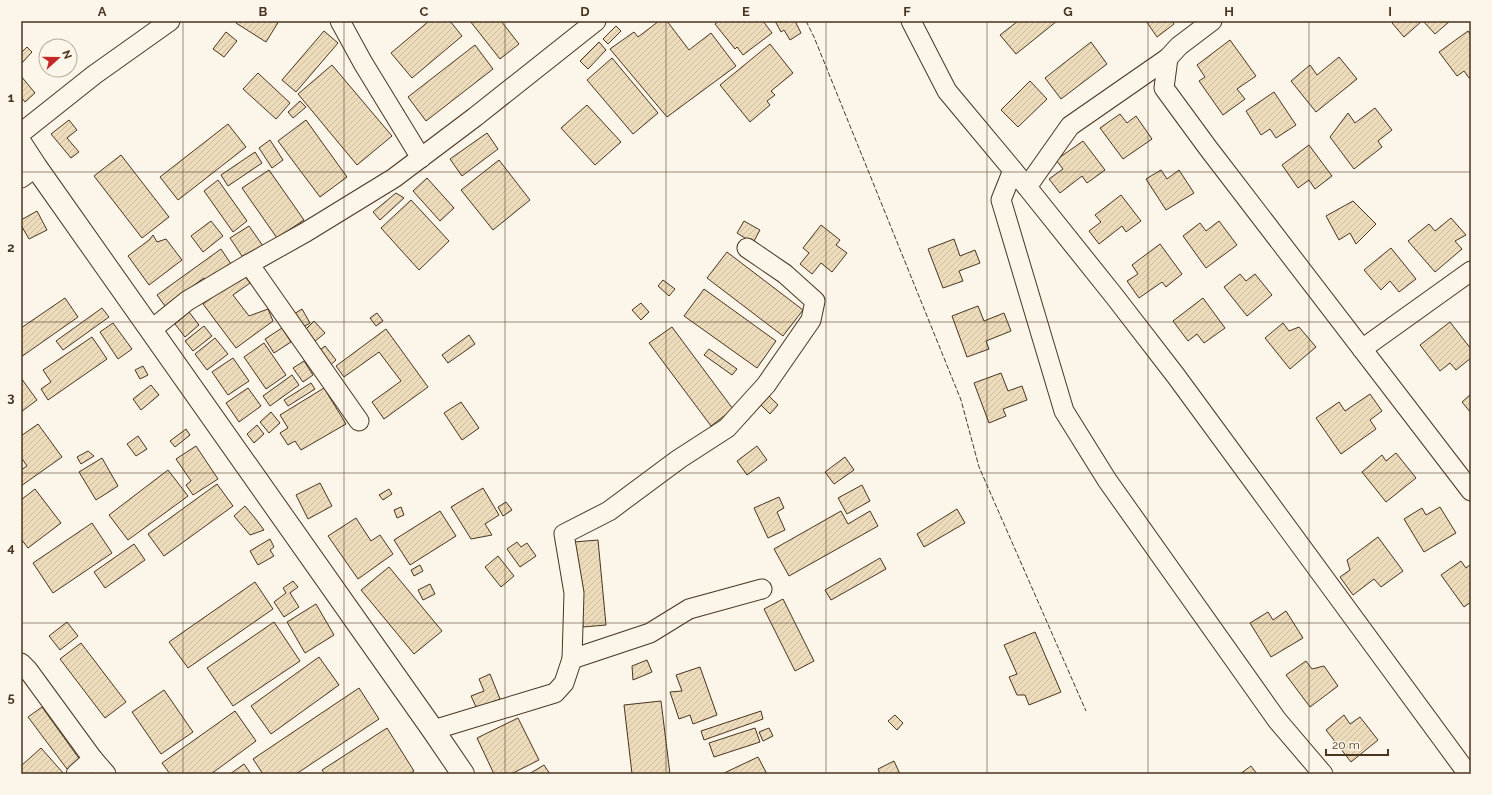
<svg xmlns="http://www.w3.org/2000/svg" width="1492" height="795" font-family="Raleway,sans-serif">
<defs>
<pattern id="building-hatch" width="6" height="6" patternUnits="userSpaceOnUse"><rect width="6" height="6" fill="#ecdcbc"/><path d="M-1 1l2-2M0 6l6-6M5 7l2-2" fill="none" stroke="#ccbda1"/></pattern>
</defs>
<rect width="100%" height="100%" fill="#fbf6e9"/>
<!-- building -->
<g fill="url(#building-hatch)" stroke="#4a3520">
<path d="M238,21H279L266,42L236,23Z"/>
<path d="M429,21H450L462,36L412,78L391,53Z"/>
<path d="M470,21H501L519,44L500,59Z"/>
<path d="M659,21H667L689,50L711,33L736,66L667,117L610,49L634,32L638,37Z"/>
<path d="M719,21H763L772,33L743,55L737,47L735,49L715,24Z"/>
<path d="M775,21H795L801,33L790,40L784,30L781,32Z"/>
<path d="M1018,21H1057L1016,54L1000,35Z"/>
<path d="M1146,21H1172L1174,24L1157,37Z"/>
<path d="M1394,21H1422L1404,37L1392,23Z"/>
<path d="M1423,21H1450L1435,34Z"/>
<path d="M616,26L621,31L608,44L603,39Z"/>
<path d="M324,31L338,43L296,92L282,80Z"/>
<path d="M1468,31L1471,36V77L1469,78L1464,71L1457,76L1439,52Z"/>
<path d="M226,32L237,41L224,57L213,49Z"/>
<path d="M1230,40L1256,76L1237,89L1245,99L1223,115L1199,81L1205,77L1197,65Z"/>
<path d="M599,42L606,50L588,69L580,61Z"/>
<path d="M1091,42L1107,64L1061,99L1045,78Z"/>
<path d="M770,44L793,73L771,91L775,95L767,101L770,105L750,122L720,85Z"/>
<path d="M475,45L493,69L426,121L408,97Z"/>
<path d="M27,47L32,52L21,64V53Z"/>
<path d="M1339,57L1357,79L1316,112L1291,81L1310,65L1317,75Z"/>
<path d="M612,58L658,113L633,134L587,80Z"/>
<path d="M332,65L392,136L357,165L298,94Z"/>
<path d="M258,73L290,103L276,119L243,89Z"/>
<path d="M21,76L35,93L25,102L21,97Z"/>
<path d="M1030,81L1047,99L1018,127L1001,110Z"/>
<path d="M1274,92L1296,125L1276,138L1270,129L1261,135L1246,111Z"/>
<path d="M300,101L306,107L293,118L288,112Z"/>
<path d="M587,105L621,142L595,165L561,128Z"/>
<path d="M1375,108L1392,130L1378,141L1382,147L1354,169L1330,137L1348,113L1355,123Z"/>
<path d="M1120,114L1127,123L1136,116L1152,139L1123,159L1100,128Z"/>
<path d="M69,120L77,130L67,138L79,152L71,158L51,134Z"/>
<path d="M306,120L347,177L320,197L278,141Z"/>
<path d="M228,124L246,147L178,200L160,177Z"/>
<path d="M487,133L498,149L462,176L450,159Z"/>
<path d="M270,140L283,160L272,168L259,148Z"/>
<path d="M1083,141L1105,170L1087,183L1082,176L1060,193L1049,179L1063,169L1056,160Z"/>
<path d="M1309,145L1332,176L1315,189L1309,180L1298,188L1282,165Z"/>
<path d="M255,152L262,163L228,186L221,175Z"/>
<path d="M121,155L169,217L142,238L94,176Z"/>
<path d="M499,160L530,200L493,230L461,190Z"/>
<path d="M269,170L304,220L277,238L242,188Z"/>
<path d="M1161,170L1167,179L1179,170L1194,193L1166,210L1146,179Z"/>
<path d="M427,178L454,208L440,221L413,191Z"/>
<path d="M218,180L247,221L233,232L204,191Z"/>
<path d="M396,193L404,198L380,220L373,212Z"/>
<path d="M1121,195L1141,221L1126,232L1122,226L1099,244L1089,231L1101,222L1095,215Z"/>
<path d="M411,200L449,241L419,270L381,228Z"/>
<path d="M1353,201L1376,224L1356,244L1350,233L1339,240L1326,216Z"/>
<path d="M37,211L47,230L29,239L21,225V220Z"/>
<path d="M1451,218L1466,235L1455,241L1462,249L1435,272L1408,241L1429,224L1435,231Z"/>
<path d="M211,221L223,236L203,252L191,236Z"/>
<path d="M744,221L760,230L753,243L737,233Z"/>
<path d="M1219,221L1237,245L1206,268L1183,236L1200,223L1206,231Z"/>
<path d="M821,225L840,240L836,245L847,253L832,272L821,263L812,274L800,264L809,253L803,248Z"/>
<path d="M249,226L263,246L244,259L230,238Z"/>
<path d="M153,235L157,242L166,239L182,260L149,285L128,256L149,240Z"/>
<path d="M954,239L960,256L975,250L980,263L959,271L963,281L943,288L928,249Z"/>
<path d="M1160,244L1182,274L1166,287L1162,282L1139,298L1127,281L1138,274L1132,265Z"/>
<path d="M1391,248L1416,279L1399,292L1390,281L1381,290L1364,270Z"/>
<path d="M221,249L231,264L207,282L204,278L165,306L157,295Z"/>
<path d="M727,252L803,310L783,336L707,278Z"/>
<path d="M243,274L250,283L233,295L249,316L268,309L273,321L236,348L203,304Z"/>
<path d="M1240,274L1246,281L1255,274L1272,295L1247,316L1224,287Z"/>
<path d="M663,280L675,289L669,296L658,286Z"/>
<path d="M704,289L776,341L757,368L684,316Z"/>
<path d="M65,298L78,317L21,357V328Z"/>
<path d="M1203,298L1225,328L1204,343L1197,334L1188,341L1173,321Z"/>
<path d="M641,303L649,312L641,320L632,310Z"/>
<path d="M978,306L984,321L1004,313L1011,331L986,341L989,349L967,357L952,316Z"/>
<path d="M102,308L109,317L63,350L56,341Z"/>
<path d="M302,309L310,323L302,328L294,314Z"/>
<path d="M189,312L199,325L185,337L175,324Z"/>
<path d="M377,313L383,321L376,326L370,318Z"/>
<path d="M314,321L325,333L314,342L304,331Z"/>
<path d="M1450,322L1471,349V358L1456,370L1450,363L1440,371L1420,345Z"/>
<path d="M113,323L132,349L118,359L100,332Z"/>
<path d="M1283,323L1289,331L1299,327L1316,347L1290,369L1265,338Z"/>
<path d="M204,326L212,336L193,351L185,341Z"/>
<path d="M672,327L733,409L711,426L649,343Z"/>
<path d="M282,328L291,342L274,353L265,339Z"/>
<path d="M386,329L428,387L384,419L372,402L401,381L379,352L344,377L336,366Z"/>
<path d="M469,335L475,344L448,363L442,355Z"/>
<path d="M92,337L107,359L48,400L41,389L51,382L43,370Z"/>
<path d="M215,338L228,354L207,370L195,354Z"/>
<path d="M264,343L286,375L266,389L244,357Z"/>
<path d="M325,346L336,360L328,367L316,353Z"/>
<path d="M709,349L737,369L732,375L704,355Z"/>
<path d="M233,358L249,381L228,395L212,372Z"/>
<path d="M304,361L313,375L303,382L293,368Z"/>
<path d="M143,366L148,375L140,379L135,370Z"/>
<path d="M1001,373L1008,391L1022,386L1027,400L1003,409L1006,416L989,423L974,383Z"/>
<path d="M292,375L299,385L270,406L263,396Z"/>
<path d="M21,378L37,400L21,412Z"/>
<path d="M311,383L315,389L288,406L284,400Z"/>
<path d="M151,385L159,395L141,410L133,399Z"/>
<path d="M248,388L261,406L239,422L226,403Z"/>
<path d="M324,388L346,424L301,450L295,441L288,445L280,433L288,428L280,415Z"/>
<path d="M1370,394L1382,411L1370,420L1376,429L1341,454L1316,418L1339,402L1345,411Z"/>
<path d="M1471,394V413L1462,402Z"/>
<path d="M769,396L778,405L770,414L761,405Z"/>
<path d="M461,402L479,428L462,440L444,413Z"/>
<path d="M271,412L280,423L269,433L260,422Z"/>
<path d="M38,424L62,457L21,486V470L27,466L21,457V436Z"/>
<path d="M257,425L264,434L254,443L247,434Z"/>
<path d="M186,429L190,435L175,447L170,441Z"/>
<path d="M138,436L147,449L136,456L127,444Z"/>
<path d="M196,446L218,479L193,495L186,485L191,481L176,459Z"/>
<path d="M757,446L767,460L747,475L737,461Z"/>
<path d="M88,451L94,456L81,464L77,457Z"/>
<path d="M1396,453L1416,478L1386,502L1362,472L1382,455L1386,461Z"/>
<path d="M845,457L854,470L834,484L825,472Z"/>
<path d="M102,458L118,486L96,500L79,472Z"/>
<path d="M168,470L188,496L128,540L109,515Z"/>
<path d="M320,483L332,506L308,519L296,495Z"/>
<path d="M217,484L233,506L164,556L148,534Z"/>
<path d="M862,485L870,501L847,514L838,498Z"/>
<path d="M483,488L499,515L485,524L492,535L471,539L451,507Z"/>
<path d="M35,489L61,523L28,548L21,539V500Z"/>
<path d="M389,489L392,494L383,500L379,495Z"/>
<path d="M779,497L784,508L777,512L785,530L768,538L754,508Z"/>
<path d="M506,502L512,510L503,516L498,507Z"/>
<path d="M245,506L255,518L264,530L250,535L234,516Z"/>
<path d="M401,507L404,515L397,518L394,510Z"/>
<path d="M1440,507L1456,533L1424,552L1404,519L1422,508L1426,515Z"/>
<path d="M957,509L965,523L924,547L917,534Z"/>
<path d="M440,511L456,536L410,565L394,540Z"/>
<path d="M841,511L848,524L870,511L878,526L789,576L774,549Z"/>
<path d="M356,518L371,541L380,535L393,554L358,579L328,536Z"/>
<path d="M92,523L112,553L53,593L33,563Z"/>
<path d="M1378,537L1403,571L1381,587L1374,579L1353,595L1340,577L1350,570L1347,560Z"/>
<path d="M270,539L274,547L270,550L274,556L258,565L250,551Z"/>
<path d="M598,540L606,625L583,627L574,542Z"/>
<path d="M517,542L521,547L527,543L536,556L520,567L507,549Z"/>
<path d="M134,544L145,560L105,588L94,572Z"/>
<path d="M498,556L514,576L501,587L485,567Z"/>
<path d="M880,558L886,569L831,600L825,590Z"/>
<path d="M1461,561L1466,568L1471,564V602L1464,607L1441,575Z"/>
<path d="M420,565L423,571L414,576L411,570Z"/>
<path d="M389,567L442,631L414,654L361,590Z"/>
<path d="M293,581L298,587L290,593L299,607L284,617L274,602L286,593L283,588Z"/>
<path d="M255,582L273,609L188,668L169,642Z"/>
<path d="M430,584L435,594L423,600L418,590Z"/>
<path d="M783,599L814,661L795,671L764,609Z"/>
<path d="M316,604L334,635L305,653L287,622Z"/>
<path d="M1286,611L1303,638L1271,657L1250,623L1268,612L1273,620Z"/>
<path d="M67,622L78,636L60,650L49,636Z"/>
<path d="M274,622L300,661L233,706L207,668Z"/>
<path d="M1035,632L1061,692L1029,705L1025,695H1017L1009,677L1017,674L1004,645Z"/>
<path d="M81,643L126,702L105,718L60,659Z"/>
<path d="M319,657L339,685L271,734L251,706Z"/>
<path d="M647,660L652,672L633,680L632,666Z"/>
<path d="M1306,661L1312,669L1324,666L1338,686L1310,707L1286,675Z"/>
<path d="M700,667L717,715L693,724L690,715L679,719L670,692L682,691L676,675Z"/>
<path d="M490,674L500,699L477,709L471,696L484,691L479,679Z"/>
<path d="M359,688L379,719L296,774H263L253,759Z"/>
<path d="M164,690L193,732L161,754L132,712Z"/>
<path d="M661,701L670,774H632L624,705Z"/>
<path d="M42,707L83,764L70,773L28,717Z"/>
<path d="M235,711L256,741L211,774H170L162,763Z"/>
<path d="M761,711L763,719L704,740L701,731Z"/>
<path d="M895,715L903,723L897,730L888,721Z"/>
<path d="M1344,715L1350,724L1360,717L1378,740L1351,762L1326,730Z"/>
<path d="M518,718L539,760L511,774H494L477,738Z"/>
<path d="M387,728L414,771L409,774H325L322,770Z"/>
<path d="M755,728L760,742L714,757L709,743Z"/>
<path d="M769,728L773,736L763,741L759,732Z"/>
<path d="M41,748L64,774H24L21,771V766Z"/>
<path d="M758,757L767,774H722Z"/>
<path d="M894,761L900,774H880L878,769Z"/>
<path d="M244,764L251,774H230Z"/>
<path d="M544,765L550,774H529Z"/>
<path d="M1251,766L1257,774H1240Z"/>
</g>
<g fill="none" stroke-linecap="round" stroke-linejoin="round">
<defs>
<g id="street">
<path d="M340,21L363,63L421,158"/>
<path d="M911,21L947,91L1027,187L1070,126L1168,58"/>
<path d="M1212,21L1179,46L1168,58L1164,88L1208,148L1471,491"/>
<path d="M21,133L94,75L170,21"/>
<path d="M1013,170L1001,200L1064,411L1107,480L1277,720L1323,774"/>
<path d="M21,178L36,167"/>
<path d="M1027,187L1115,297L1176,376L1468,774"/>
<path d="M249,264L359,421"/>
<path d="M151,330L187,301L249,264L306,232L394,178L475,117L596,21"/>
<path d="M1362,349L1471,271"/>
<path d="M572,659L650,633L689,609L762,589"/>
<path d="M21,663L28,670L93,759L106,774"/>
<path d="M433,730L555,693L564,683L572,659L574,593L564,534L609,511L679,459L727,428L766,385L811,320L815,301L785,274L747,248"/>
<path d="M76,774L93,759"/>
</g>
<path id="secondary" d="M21,144L36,167L433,730L463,774"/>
</defs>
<!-- street casing -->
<use href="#street" stroke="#4a3520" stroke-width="21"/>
<!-- secondary casing -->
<use href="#secondary" stroke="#4a3520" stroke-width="24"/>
<!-- street -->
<use href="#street" stroke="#fbf6e9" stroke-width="19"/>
<!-- secondary -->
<use href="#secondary" stroke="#fbf6e9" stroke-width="22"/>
<!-- fence -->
<path stroke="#4a3520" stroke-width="1" stroke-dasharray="5 2" stroke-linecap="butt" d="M806,21L814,37L961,400L979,467L1086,711"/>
</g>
<!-- grid -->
<path fill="none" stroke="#4a3520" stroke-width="1" stroke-opacity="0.55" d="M183,21V774M344,21V774M505,21V774M666,21V774M826,21V774M987,21V774M1148,21V774M1309,21V774M21,172H1471M21,322H1471M21,473H1471M21,623H1471"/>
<!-- border -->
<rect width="1492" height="795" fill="none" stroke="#fbf6e9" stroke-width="44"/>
<!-- north arrow -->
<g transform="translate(58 58) rotate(69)"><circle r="19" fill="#fbf6e9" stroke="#b4a999"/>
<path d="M0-3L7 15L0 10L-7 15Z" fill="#c62828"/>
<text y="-6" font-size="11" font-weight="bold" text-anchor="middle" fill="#4a3520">N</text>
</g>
<!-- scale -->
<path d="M1326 749v6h62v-6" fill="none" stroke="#4a3520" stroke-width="2"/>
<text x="1332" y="749" font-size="12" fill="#4a3520" stroke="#fbf6e9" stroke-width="3" paint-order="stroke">20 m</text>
<rect x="22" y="22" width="1448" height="751" fill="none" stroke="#4a3520" stroke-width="1.5"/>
<g font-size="13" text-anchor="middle" font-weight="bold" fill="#4a3520">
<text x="102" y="16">A</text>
<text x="263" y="16">B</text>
<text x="424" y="16">C</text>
<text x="585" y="16">D</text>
<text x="746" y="16">E</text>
<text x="907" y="16">F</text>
<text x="1068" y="16">G</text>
<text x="1229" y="16">H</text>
<text x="1390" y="16">I</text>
<text x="11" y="102">1</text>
<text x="11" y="252">2</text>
<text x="11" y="402">3</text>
<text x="11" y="552">4</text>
<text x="11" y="702">5</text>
</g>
</svg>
